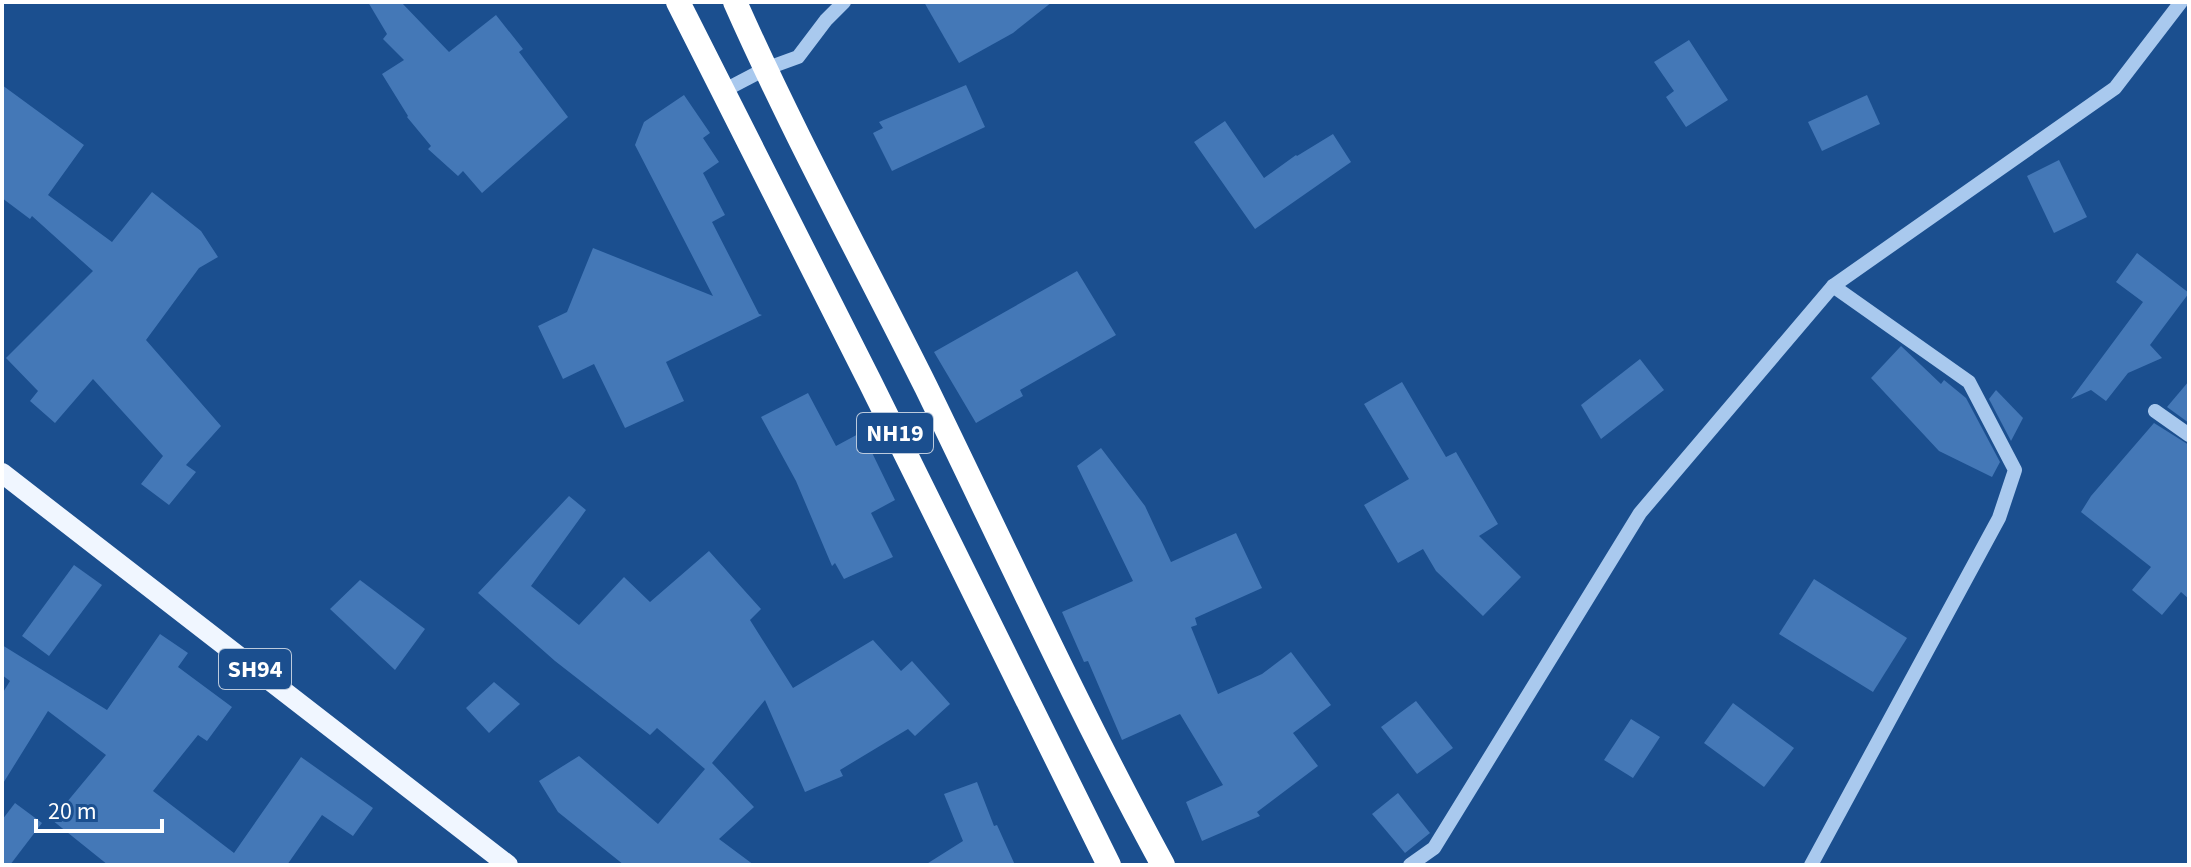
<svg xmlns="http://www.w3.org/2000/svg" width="2191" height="867" font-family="'Source Sans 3',sans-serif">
<rect width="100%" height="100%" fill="#1b4f8f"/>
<!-- building -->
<g fill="#4478b7">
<path d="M368,2H401L449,52L496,15L523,49L519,52L568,117L482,193L463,171L458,176L428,149L431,146L407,117L408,116L382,74L404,60L383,39L387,34Z"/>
<path d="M924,2H1052L1013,33L959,63Z"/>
<path d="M1689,40L1728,100L1686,127L1666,97L1674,91L1654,62Z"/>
<path d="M2,85L84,145L48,195L112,242L152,192L201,231L218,257L199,268L146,340L221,426L186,465L196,472L169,505L141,484L163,456L93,379L55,423L30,401L38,391L6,358L93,271L32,216L30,219L2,198Z"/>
<path d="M966,85L985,127L892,171L873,133L883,128L879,122Z"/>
<path d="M684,95L710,133L703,138L719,162L703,173L725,215L712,222L759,314L762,315L666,362L684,401L625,428L594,364L563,379L538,326L567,312L593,248L713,296L635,145L644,122Z"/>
<path d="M1867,95L1880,124L1822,151L1808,122Z"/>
<path d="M1225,121L1264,178L1296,155L1297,156L1333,134L1351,162L1255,229L1194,142Z"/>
<path d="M2059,160L2087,217L2054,233L2027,176Z"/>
<path d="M2137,253L2189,293L2150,345L2162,358L2128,373L2106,401L2091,390L2071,399L2143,302L2116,282Z"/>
<path d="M1077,271L1116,335L1020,390L1023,396L976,423L934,352Z"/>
<path d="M1901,346L1941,384L1944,380L1966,398L2000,462L1992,477L1939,451L1871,378Z"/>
<path d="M1640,359L1664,390L1601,439L1581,405Z"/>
<path d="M2189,381V423L2167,407Z"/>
<path d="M1402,382L1446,457L1456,452L1498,524L1479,536L1521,577L1483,616L1436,571L1423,549L1398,563L1364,505L1409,479L1364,404Z"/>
<path d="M1996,390L2023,418L2011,441L1989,399Z"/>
<path d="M808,393L836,446L862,432L895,500L871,513L893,557L844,579L835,563L832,566L796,481L761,417Z"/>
<path d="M2154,423L2189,445V599L2181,592L2162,615L2132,590L2151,567L2081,512L2091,496Z"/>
<path d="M1101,448L1145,506L1171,562L1236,533L1262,588L1195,618L1197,625L1191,627L1218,694L1262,674L1291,652L1331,705L1293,733L1318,766L1257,812L1260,816L1202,841L1186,802L1223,785L1180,714L1122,740L1088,661L1084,662L1062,612L1133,581L1077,466Z"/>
<path d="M569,496L586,510L531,586L579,625L624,577L650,602L709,551L761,609L750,620L793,688L873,640L901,671L912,661L950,704L915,736L908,729L840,770L843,776L805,792L765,700L712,763L754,807L719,839L754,865H624L558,812L539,781L579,756L658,824L705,769L657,728L650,735L555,661L478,593Z"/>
<path d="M74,565L102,585L49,656L22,636Z"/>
<path d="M1814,579L1907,638L1873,692L1779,634Z"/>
<path d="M360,580L425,629L395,670L330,609Z"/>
<path d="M160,634L188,653L178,667L232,707L207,741L198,735L153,791L234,853L301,757L373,808L353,836L322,815L287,865H108L52,820L106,755L48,711L2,785V694L10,681L2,675V645L107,710Z"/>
<path d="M494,682L520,704L489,733L466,708Z"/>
<path d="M1416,701L1453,748L1417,774L1381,727Z"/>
<path d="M1733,703L1794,748L1764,787L1704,743Z"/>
<path d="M1631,719L1660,737L1633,778L1604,760Z"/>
<path d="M977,782L994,826L997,825L1015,865H925L963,841L944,794Z"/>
<path d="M1398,793L1430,833L1405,853L1372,814Z"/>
<path d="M15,803L42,823L10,865H2V820Z"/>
</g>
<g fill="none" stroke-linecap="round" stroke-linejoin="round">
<!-- minor -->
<g stroke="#a9c9ee" stroke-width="14">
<path d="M723,91L765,69L798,57L826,20L844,2"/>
<path d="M2155,411L2189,435"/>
<path d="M1410,865L1434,848L1640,513L1833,286L2115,88L2181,2"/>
<path d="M1811,865L1999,518L2015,470L1969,382L1833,286"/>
</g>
<!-- major -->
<path stroke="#f0f6ff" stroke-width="20" d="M2,473L508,865"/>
<!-- highway -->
<g stroke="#fff" stroke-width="24">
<path d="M678,2L870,382L1109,865"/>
<path d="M735,2C793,133 862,259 926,387C1004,547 1078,709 1163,865"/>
</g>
</g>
<g text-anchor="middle" stroke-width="7" stroke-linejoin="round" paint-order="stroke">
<!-- shield labels -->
<g fill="#1b4f8f" stroke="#bbcadd" stroke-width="2">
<rect x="857" y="413" width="76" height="40" rx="6"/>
<rect x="219" y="649" width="72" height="40" rx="6"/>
</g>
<g font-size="24" font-weight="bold" fill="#fff">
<text x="895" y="441">NH19</text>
<text x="255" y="677">SH94</text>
</g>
</g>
<!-- border -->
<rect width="2191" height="867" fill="none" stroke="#ffffff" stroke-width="8"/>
<!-- scale -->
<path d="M36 819v12h126v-12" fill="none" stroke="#ffffff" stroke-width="4"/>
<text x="48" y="819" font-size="24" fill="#ffffff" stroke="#1b4f8f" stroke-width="6" paint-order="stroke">20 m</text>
</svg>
